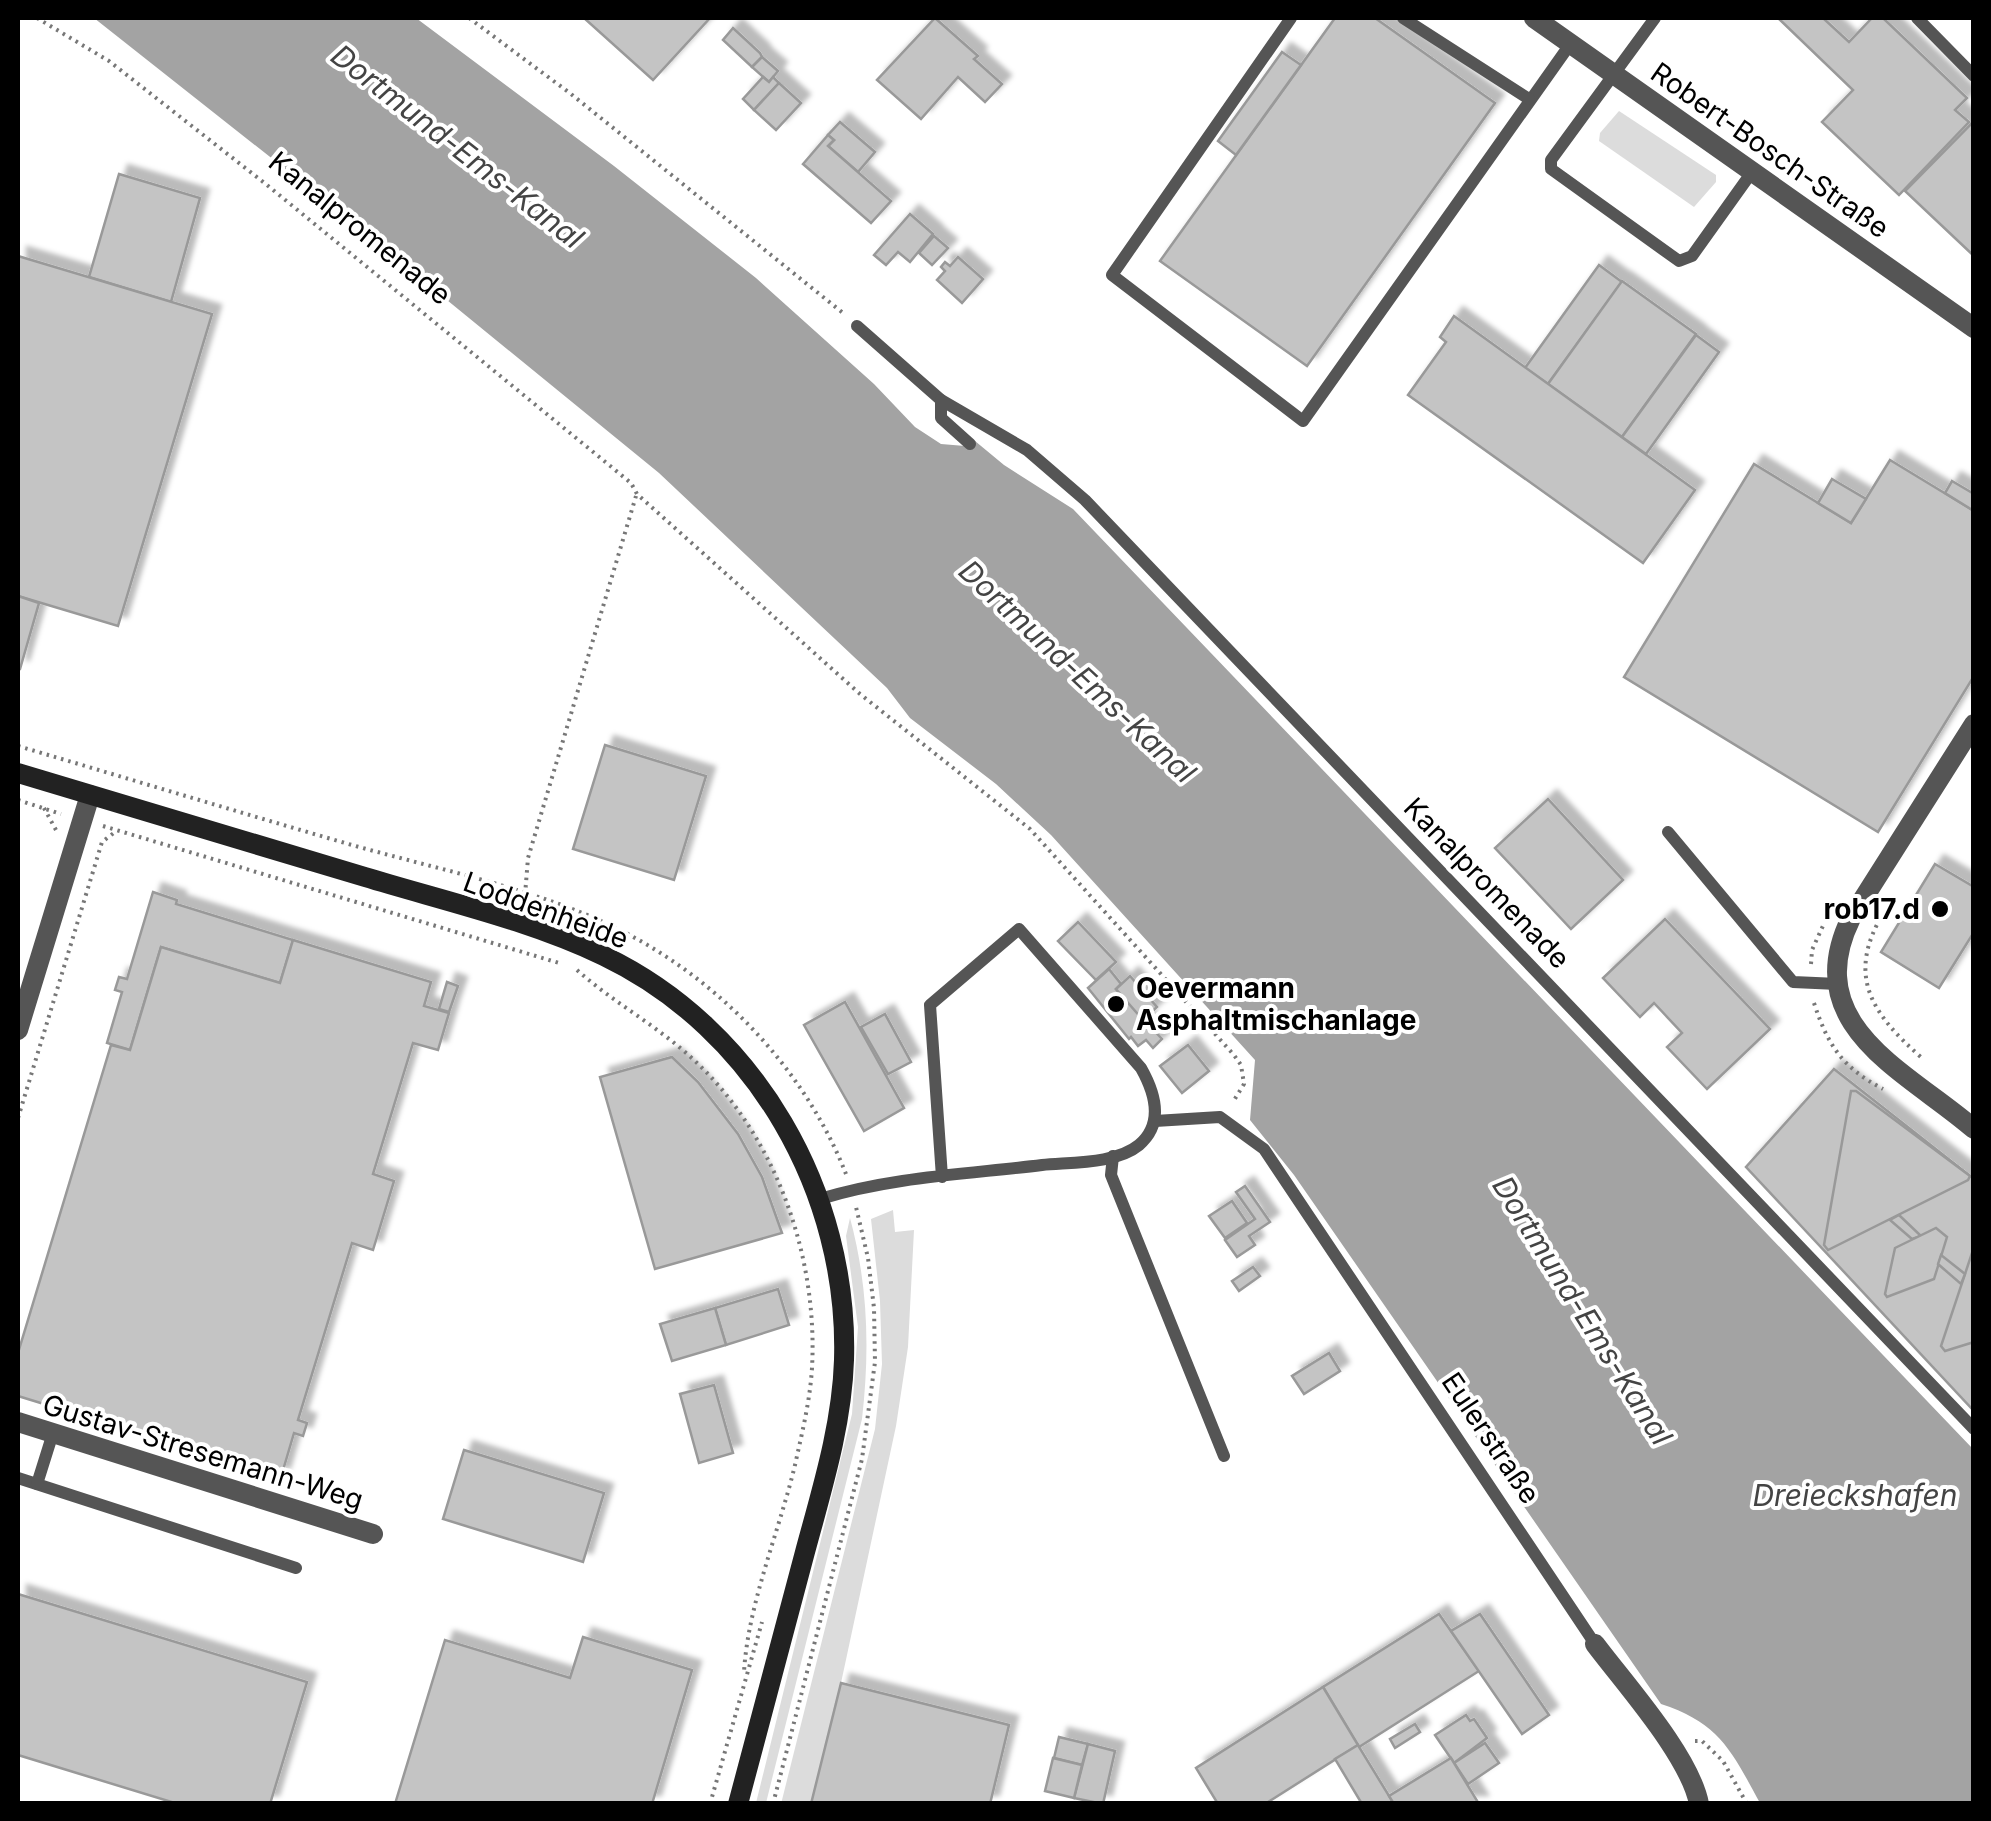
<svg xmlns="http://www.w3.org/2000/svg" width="1991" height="1821" font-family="Inter,sans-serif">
<defs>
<filter id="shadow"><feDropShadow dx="9" dy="-9" stdDeviation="2.5" flood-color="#0004"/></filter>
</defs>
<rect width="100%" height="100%" fill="#fff"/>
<!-- green -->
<g fill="#dcdcdc">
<path d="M1619,111L1716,175V182L1694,207L1599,141L1600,133Z"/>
<path d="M893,1210L895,1232L914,1230L908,1347L896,1426L841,1683L811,1803L781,1804L875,1429L882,1364L880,1301L871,1219Z"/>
<path d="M850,1218C868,1285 870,1349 862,1419L766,1803H756L852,1414L858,1327L846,1236Z"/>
</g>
<!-- water -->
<path fill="#a3a3a3" d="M94,18H416L614,166L756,278L874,384L915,427L941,444L965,446L975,441L1004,465L1073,509L1973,1449V1803H1760C1732,1752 1720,1723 1661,1704L1294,1175L1250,1120L1255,1060L1051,835L996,784L910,718L887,688L659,473L322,198Z"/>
<!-- building -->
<g fill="#c4c4c4" stroke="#999" stroke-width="2.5" filter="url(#shadow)">
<path d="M584,18H710L653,80Z"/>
<path d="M935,18L978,56L974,59L1002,84L985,102L958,77L921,119L877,80Z"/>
<path d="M1335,18H1375L1495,103L1307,366L1160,261Z"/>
<path d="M1778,18H1823L1849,42L1872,18H1883L1967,98L1955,110L1969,122L1899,195L1822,122L1853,90Z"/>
<path d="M733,28L760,53L762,57L752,67L723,40Z"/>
<path d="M1282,52L1301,65L1236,155L1218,141Z"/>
<path d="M762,57L778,71L769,82L752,67Z"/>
<path d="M763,77L769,82L773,77L779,83L754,110L743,99Z"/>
<path d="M779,83L801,103L776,130L754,110Z"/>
<path d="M1974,121V256L1905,191Z"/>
<path d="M840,122L875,152L858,172L828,146L834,140L828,135Z"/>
<path d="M828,135L834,140L828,146L891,201L871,223L803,164Z"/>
<path d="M119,174L200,198L171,302L89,277Z"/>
<path d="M910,214L933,234L910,262L898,252L886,265L874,255Z"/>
<path d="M934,236L948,248L932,265L919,253Z"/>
<path d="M18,256L212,314L118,626L18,596Z"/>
<path d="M958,257L983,279L962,303L937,280L945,271L941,267L945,262L950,266Z"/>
<path d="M1599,265L1622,282L1548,384L1525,368Z"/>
<path d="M1622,281L1696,334L1622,437L1548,384Z"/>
<path d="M1454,316L1695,490L1643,563L1408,395L1446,342L1440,337Z"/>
<path d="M1696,335L1719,352L1646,454L1622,437Z"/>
<path d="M1890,460L1974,511V676L1878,832L1624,677L1754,464L1851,523Z"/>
<path d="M1832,479L1866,499L1851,523L1818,503Z"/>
<path d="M1952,481L1974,494V511L1945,493Z"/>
<path d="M18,596L39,603L20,669H18Z"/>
<path d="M605,745L706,776L674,880L573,849Z"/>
<path d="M1548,799L1623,880L1571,929L1495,848Z"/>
<path d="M1935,864L1974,887V932L1939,988L1881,952Z"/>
<path d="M153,892L177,900L176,904L293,940L280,983L161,947L130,1050L107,1043L122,992L115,990L119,977L127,979Z"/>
<path d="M1665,919L1770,1029L1707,1089L1667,1047L1682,1033L1654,1003L1640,1017L1603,978Z"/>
<path d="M1078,922L1116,962L1096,980L1058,941Z"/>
<path d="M293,940L431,982L424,1006L449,1013L438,1050L413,1043L373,1174L394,1181L373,1250L352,1243L298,1420L307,1423L303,1436L294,1433L281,1477L18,1396V1353L111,1045L130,1050L161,947L280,983Z"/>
<path d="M1109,969L1121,984L1116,989L1162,1039L1153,1048L1146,1040L1138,1046L1131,1037L1129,1039L1088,988Z"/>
<path d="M1130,976L1157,1007L1143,1020L1116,989Z"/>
<path d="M447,982L458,986L449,1012L439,1009Z"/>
<path d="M845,1002L904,1108L864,1131L804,1025Z"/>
<path d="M885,1014L911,1062L888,1074L861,1027Z"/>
<path d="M1188,1045L1209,1071L1182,1093L1160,1066Z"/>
<path d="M672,1057L698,1082L738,1134L762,1177L782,1233L655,1269L600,1077Z"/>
<path d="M1834,1069L1974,1179V1411L1746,1167Z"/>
<path d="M1851,1091H1856L1970,1176L1968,1180L1828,1250L1824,1245Z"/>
<path d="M1245,1186L1270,1222L1249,1236L1255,1245L1237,1257L1225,1240L1255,1219L1236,1192Z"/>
<path d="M1232,1201L1247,1223L1225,1238L1209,1216Z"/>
<path d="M1899,1215L1921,1236L1912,1239L1890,1220Z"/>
<path d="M1936,1228L1947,1237L1934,1279L1887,1297L1885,1294L1895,1248Z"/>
<path d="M1974,1247V1342L1945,1351L1941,1346Z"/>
<path d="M1941,1255L1965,1274L1961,1284L1938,1264Z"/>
<path d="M1253,1267L1260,1276L1239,1291L1232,1281Z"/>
<path d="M778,1289L789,1325L726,1345L715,1308Z"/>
<path d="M715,1308L726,1345L672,1361L660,1324Z"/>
<path d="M1329,1353L1340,1371L1304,1394L1292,1376Z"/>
<path d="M714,1385L733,1453L699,1463L680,1394Z"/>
<path d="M464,1450L604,1493L583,1562L443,1519Z"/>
<path d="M18,1594L307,1682L270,1804H178L18,1755Z"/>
<path d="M1439,1614L1479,1671L1359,1747L1323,1687Z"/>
<path d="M1480,1614L1549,1715L1522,1734L1451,1631Z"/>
<path d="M583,1637L692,1670L652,1804H395L445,1640L570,1678Z"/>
<path d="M841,1683L1009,1725L990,1804H811Z"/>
<path d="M1323,1687L1358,1745L1265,1804H1218L1196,1768Z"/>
<path d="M1466,1715L1470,1721L1474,1719L1487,1738L1454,1763L1435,1735Z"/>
<path d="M1415,1724L1420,1732L1395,1748L1390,1739Z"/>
<path d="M1059,1737L1088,1744L1082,1765L1054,1758Z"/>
<path d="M1485,1743L1499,1763L1468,1784L1454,1763Z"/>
<path d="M1088,1744L1115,1751L1103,1804L1074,1798Z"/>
<path d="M1358,1745L1359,1747L1394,1804H1362L1335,1759Z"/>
<path d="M1053,1758L1082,1765L1074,1798L1045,1791Z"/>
<path d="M1451,1758L1479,1804H1394L1389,1796Z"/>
</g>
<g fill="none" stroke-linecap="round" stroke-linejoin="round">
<!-- path -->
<g stroke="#777" stroke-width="4" stroke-dasharray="2.5 5" stroke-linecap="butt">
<path d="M37,18L109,61L267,185L631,483L637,494L860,694L1030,829L1234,1055L1241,1065L1244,1084L1233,1102"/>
<path d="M469,18L571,94L843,313"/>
<path d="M18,746C126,778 235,811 345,843C432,868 530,887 612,926C716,976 804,1067 846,1174"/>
<path d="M18,800L61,814"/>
<path d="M44,808L56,830"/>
<path d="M103,826L559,963"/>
<path d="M525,895L528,858L636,496"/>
<path d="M1884,912C1845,976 1872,1014 1922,1058"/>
<path d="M1811,964L1812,950L1827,917"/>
<path d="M577,970C615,1004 660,1027 697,1063C777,1139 818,1258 812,1368C810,1401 802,1433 795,1465C779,1532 748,1604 744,1672"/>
<path d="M1814,1003C1828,1046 1843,1068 1883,1089"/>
<path d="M18,1118L102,842L115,832"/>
<path d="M1695,1741H1702L1723,1761L1747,1804"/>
<path d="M710,1804L762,1622"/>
<path d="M773,1804L862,1459L875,1362L874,1308L868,1258L856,1207"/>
</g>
<!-- lane -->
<g stroke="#555" stroke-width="12">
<path d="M1291,18L1112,275L1303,421L1571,43"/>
<path d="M1403,18L1529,99"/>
<path d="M1655,18L1551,160V169L1679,261L1692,256L1752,172"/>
<path d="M1917,18L1974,76"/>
<path d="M857,326L941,400"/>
<path d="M970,444L941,418V400L1027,450L1085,500L1974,1429"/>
<path d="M1668,832L1793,982L1838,984"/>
<path d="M1155,1121L1220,1117L1264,1149L1595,1644"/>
<path d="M1113,1156L1111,1175L1224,1456"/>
<path d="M820,1199C891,1177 968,1174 1042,1165C1071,1162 1116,1164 1139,1145C1165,1123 1154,1091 1141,1068L1019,929L930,1005L942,1177"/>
<path d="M18,1478L296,1568"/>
<path d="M37,1484L53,1433"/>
</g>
<!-- street -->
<g stroke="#555" stroke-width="20">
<path d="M1534,18L1974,328"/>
<path d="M1974,724L1851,918C1798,1026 1907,1071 1974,1129"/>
<path d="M18,1030L90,795"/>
<path d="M18,1422L373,1534"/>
<path d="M1595,1644C1625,1684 1690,1756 1699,1804"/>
</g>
<!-- secondary -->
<path stroke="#222" stroke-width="20" d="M18,773C133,808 249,842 365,877C444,901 529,920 604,956C756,1029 849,1193 844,1360C842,1425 822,1489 805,1552C783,1636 761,1720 738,1804"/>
</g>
<!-- markers -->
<g fill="#000" stroke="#fff" stroke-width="4">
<circle cx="1940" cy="909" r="10"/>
<circle cx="1116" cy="1004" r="10"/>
</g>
<g text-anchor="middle" stroke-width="8" stroke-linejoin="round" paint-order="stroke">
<!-- street labels -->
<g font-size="28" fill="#000" stroke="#fff">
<text transform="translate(1770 150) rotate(35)" y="10">Robert-Bosch-Straße</text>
<text transform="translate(360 228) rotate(39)" y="10">Kanalpromenade</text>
<text transform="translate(1487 883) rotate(46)" y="10">Kanalpromenade</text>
<text transform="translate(546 910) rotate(20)" y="10">Loddenheide</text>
<text transform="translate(1491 1438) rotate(56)" y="10">Eulerstraße</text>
<text transform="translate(203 1452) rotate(17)" y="10">Gustav-Stresemann-Weg</text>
</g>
<!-- poi labels -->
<g font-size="28" font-weight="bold" fill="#000" stroke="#fff" text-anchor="end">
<text x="1920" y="919">rob17.d</text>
<text x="1136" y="998" text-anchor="start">Oevermann<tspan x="1136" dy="32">Asphaltmischanlage</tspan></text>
</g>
<!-- water labels -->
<g font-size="30" font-style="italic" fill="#444" stroke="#fff">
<text transform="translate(457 147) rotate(38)" y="10">Dortmund-Ems-Kanal</text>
<text transform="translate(1077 672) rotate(43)" y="10">Dortmund-Ems-Kanal</text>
<text transform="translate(1582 1311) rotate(58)" y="10">Dortmund-Ems-Kanal</text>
<text x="1855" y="1506">Dreieckshafen</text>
</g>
</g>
<!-- border -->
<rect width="1991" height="1821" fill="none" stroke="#000000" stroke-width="40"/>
</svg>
